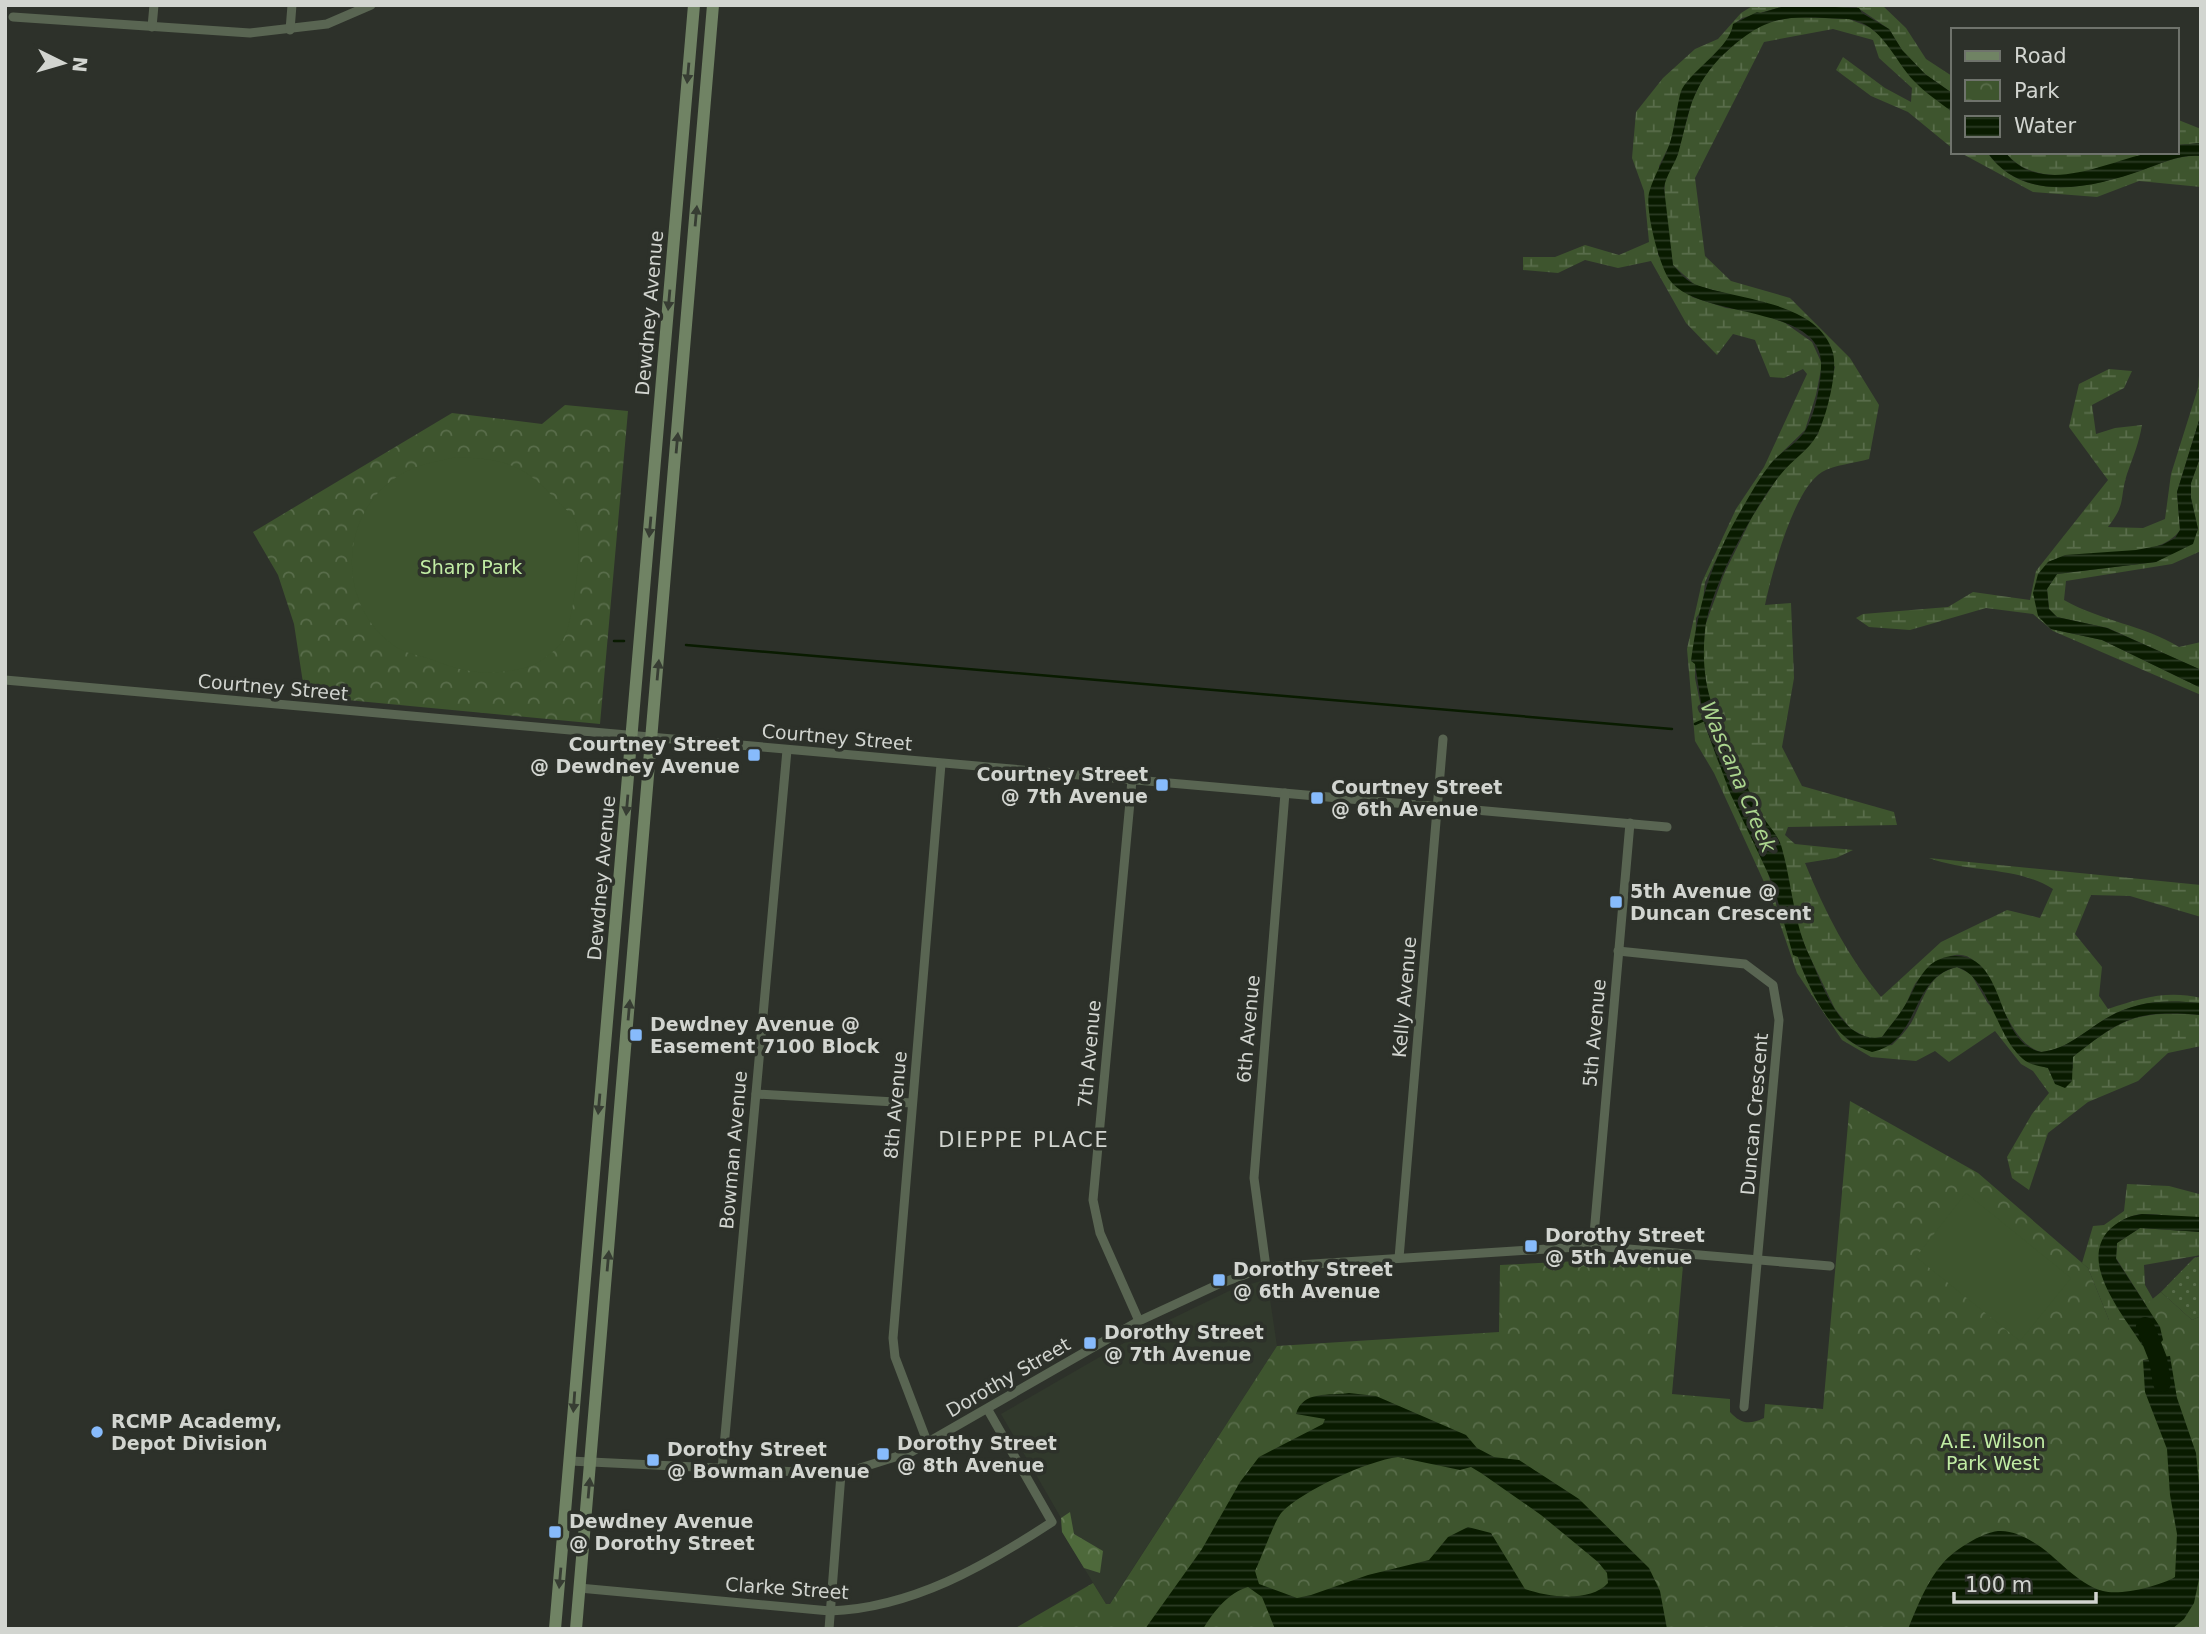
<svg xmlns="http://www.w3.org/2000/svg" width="2206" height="1634" font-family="'DejaVu Sans',sans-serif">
<defs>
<pattern id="grass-dots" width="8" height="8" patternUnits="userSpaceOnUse" patternTransform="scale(1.75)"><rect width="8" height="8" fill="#3e552e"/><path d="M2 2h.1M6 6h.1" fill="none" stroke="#596d4b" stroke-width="1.8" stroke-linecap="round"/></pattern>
<pattern id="forest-crowns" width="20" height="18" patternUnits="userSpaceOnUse" patternTransform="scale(1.75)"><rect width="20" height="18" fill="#4e693b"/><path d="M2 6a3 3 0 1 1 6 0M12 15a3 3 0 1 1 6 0" fill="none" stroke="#677e56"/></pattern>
<pattern id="wetland-marsh" width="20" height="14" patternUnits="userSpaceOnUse" patternTransform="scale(1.75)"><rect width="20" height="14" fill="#3e552e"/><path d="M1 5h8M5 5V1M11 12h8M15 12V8" fill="none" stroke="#596d4b"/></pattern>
<pattern id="park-crowns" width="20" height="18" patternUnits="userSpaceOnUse" patternTransform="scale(1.75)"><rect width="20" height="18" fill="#3e552e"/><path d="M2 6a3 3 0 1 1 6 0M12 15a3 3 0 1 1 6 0" fill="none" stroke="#596d4b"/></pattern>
<pattern id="water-rules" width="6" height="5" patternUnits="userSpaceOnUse" patternTransform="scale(1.75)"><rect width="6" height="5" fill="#091b00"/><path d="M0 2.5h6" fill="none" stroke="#2c3b24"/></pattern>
</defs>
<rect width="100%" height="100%" fill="#2d312a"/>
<!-- built -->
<path fill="#31392c" d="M1267,1279L1277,1346L1109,1605L1106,1604L1062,1532L1061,1518L1001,1414L1136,1336L1231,1290Z"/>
<!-- grass -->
<path fill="url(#grass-dots)" d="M2201,1256V1316L2192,1320L2161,1292L2194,1258Z"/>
<!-- forest -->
<path fill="url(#forest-crowns)" d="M1070,1512L1074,1534L1103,1551L1100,1573L1084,1568L1062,1532L1061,1518Z"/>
<!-- wetland -->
<g fill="url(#wetland-marsh)">
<path d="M1754,5H1788L1742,18L1734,24L1728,40L1692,77L1677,110L1671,142L1659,166L1658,255L1692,297L1726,308L1757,312L1785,323L1812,342L1822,364L1816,395L1805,430L1772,462L1760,479L1725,541L1705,582L1702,609L1696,618L1695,678L1704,722L1717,759L1767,869L1777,908L1785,918L1802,969L1834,1025L1848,1040L1861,1048L1892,1045C1899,1038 1906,1031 1911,1023C1924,1000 1927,974 1957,967L1971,974L1987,1002L2041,1066L2048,1068L2055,1083L2073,1068L2072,1057C2123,1018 2136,1010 2201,1015V1046L2168,1053L2138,1081L2088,1102L2048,1133L2029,1190L2012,1178L2007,1157L2032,1114L2049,1093L2033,1071L2021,1064L1995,1031L1949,1062L1935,1051L1916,1061L1871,1057L1842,1040L1797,973L1770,895L1714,773L1695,741L1687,649L1702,582L1736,509L1764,467L1807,374L1803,369L1784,378L1770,377L1755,340L1733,334L1717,355L1686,323L1651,261L1618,268L1585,260L1558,273L1523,270V257H1555L1585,245L1619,255L1649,242L1644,191L1632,158L1636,112L1663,78L1695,49L1718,39L1741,13Z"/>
<path d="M1796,5H1882L1906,28L1926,59L1952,76V93L1925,74L1902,50L1889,29L1855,6L1834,9Z"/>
<path d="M1795,17L1849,19L1869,27L1882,37L1906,67L1952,112V148L1908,112L1871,96L1836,70L1843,57L1885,88L1911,102L1912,88L1879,58L1873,40L1833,29L1764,42L1695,178L1705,256L1731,281L1790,298L1850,358L1879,405L1869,459C1855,463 1834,465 1822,472C1793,490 1772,573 1765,605L1791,603L1794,678L1782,747L1802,786L1894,812L1897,825L1788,827L1785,835L1795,844L1853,850L1836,858L1805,863C1825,912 1848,957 1881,997L1941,942L2007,910L2040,918L2053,889C2017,866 1969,873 1929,858L2201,885V917L2130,896L2091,895L2075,934L2102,967L2099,996L2108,1009C2141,998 2167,990 2201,998V1003C2165,1000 2137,1000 2105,1019C2084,1032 2067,1049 2042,1052C1989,1041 1996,899 1919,979C1912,986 1910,998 1904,1007C1898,1017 1889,1027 1882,1037L1870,1039L1851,1029L1835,1009L1808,953L1799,931L1777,837L1758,810L1709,703L1703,659L1705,626L1724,574L1752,517L1780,474L1818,434L1835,367L1803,319L1790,311L1695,285L1673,265L1664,205L1665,177L1677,156L1692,101L1702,80L1716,61L1746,34L1763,23Z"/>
<path d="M2176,119L2201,129V143L2176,145Z"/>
<path d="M1959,152H1987C2023,204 2091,188 2142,170C2161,164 2180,154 2200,156L2201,187L2139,181L2097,197L2033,192Z"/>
<path d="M2005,152L2077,155L2080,152H2150C2109,168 2039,195 2005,152Z"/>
<path d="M2201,351V414L2177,492L2180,530C2157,563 2084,548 2048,562L2038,616L2051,629L2102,640L2201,688V695L2053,631L2033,614L1986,608L1910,630L1869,627L1856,618L1863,614L1948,607L1973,592L2030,600L2036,571L2108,480L2069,427L2079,384L2109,369L2132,371L2124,388L2092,405L2096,434L2115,428L2142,425C2139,443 2133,457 2127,474C2119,500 2127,502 2108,527L2143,528L2165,519L2171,474L2198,388Z"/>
<path d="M2201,455V551L2172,564L2066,581L2064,600C2101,621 2143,625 2179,647L2201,642V670L2108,628L2057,617L2049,609L2047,589L2057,574L2156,562L2193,539L2198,529L2191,498V483Z"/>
<path d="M2127,1184L2169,1186L2199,1194L2201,1191V1217C2181,1219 2159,1213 2141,1214C2127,1216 2112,1224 2106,1237C2089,1271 2110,1290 2127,1320H2109L2088,1268L2082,1263L2093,1226L2104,1225L2124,1211Z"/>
<path d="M2140,1228L2201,1232V1255L2144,1265L2145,1285L2153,1299L2146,1305L2116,1258L2117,1243Z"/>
</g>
<!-- park -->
<g fill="url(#park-crowns)">
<path d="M565,405L628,411L600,724L305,696L294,624L278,575L253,532L452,413L542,424Z"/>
<path d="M1850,1101L1978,1173L2088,1268L2109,1320H2127L2161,1292L2192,1320L2201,1316V1629H1014L1093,1583L1106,1604H1110L1277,1346L1499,1332L1500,1265L1598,1260L1683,1265L1672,1394L1730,1399V1412C1741,1424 1749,1425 1764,1418L1765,1404L1823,1409Z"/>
</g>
<!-- garden -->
<g fill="#3e552e">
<path d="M456,457C505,459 524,464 557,501C563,507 572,514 575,520C585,538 573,623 563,640C558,649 540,663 531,666C493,677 468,674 433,660C420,655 405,654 393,645C334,602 339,507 405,472C420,464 439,461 456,457Z"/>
<path d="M1966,1193L2071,1278L2020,1341L1916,1257Z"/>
</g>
<!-- water -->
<g fill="url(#water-rules)" fill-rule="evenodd">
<path d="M1788,5L1859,8L1862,13L1889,29L1902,50L1925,74L1952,93V112C1940,102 1925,93 1914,81C1894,60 1882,24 1849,19C1789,17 1771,11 1725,53C1710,67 1699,83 1692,102C1686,119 1683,137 1678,154C1674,166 1666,175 1664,188L1673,265C1680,273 1687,282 1697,285C1737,300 1819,301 1833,353C1838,372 1826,418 1817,435C1808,451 1792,460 1781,474C1755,505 1709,590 1705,630C1700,684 1712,709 1734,757C1742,774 1749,793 1758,810C1765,822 1776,832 1781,845C1792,882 1793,922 1810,957C1823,986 1842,1045 1882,1037C1889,1027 1898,1017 1904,1007C1913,993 1917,977 1930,965C1936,960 1945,956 1954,956C2008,954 1993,1042 2041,1052C2067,1049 2084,1032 2105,1019C2138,1000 2164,1000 2201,1003V1015C2136,1010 2123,1017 2073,1057L2072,1081L2065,1088L2055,1084L2048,1068C2039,1066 2030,1065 2023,1059C1996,1037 1989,976 1957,967C1910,977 1920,1043 1872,1052C1832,1040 1810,992 1798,957L1793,955L1773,884L1730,793L1704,722L1695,664L1691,661C1700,595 1713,558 1747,500C1755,486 1764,471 1774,460C1784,450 1797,443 1805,431C1815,415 1821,384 1821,365C1823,303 1696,320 1669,279C1659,264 1645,211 1649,193C1654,174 1666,158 1671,139C1675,127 1678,97 1682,89C1694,68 1730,48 1733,24L1757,12L1761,13Z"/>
<path d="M2201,143V156C2181,154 2161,163 2143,170C2092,188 2023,204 1987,152H2005C2041,198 2105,162 2149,153C2157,151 2168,152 2176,152V145Z"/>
<path d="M2201,414V455L2191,483V498L2198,529L2193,544L2156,562L2057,574L2047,589L2049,609L2057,617L2107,628L2197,668L2201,670V688L2102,640L2051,629L2038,616L2033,593L2038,574L2048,562L2065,555L2136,550L2162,545L2175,538L2180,530L2177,492Z"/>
<path d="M2142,1214L2201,1217V1232L2140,1228L2117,1243L2116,1259L2160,1327L2163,1340L2157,1347L2149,1349L2142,1345C2124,1315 2079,1265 2108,1231C2118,1221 2128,1216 2142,1214Z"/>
<path d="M2170,1356L2177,1398L2196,1453L2201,1505L2199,1579L2194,1603L2184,1619L2172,1629H1908C1917,1607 1927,1581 1943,1563C1954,1550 1981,1533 1998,1531C2010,1530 2024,1536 2033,1542C2057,1556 2076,1584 2103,1591C2120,1596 2160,1586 2175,1577L2177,1534L2170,1495L2167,1449L2145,1392L2143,1360Z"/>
<path d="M1349,1393L1376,1396L1466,1435L1477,1448L1494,1457L1519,1460L1579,1499L1649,1568L1660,1591L1667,1629H1275L1262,1597L1248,1587C1228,1593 1214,1611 1203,1629H1145L1202,1549L1240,1482L1259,1457L1323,1424L1325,1419L1296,1414C1303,1390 1329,1396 1349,1393ZM1398,1457L1460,1470L1471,1467L1481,1473L1541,1515L1598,1562L1607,1573L1608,1583C1590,1603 1548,1597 1525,1589L1491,1533L1468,1527L1448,1537L1429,1560L1368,1575L1311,1595L1297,1598L1259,1584L1255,1571C1261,1559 1275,1519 1282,1512C1304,1490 1367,1461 1398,1457Z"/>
</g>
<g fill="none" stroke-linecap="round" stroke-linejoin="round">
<!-- stream -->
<g stroke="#091b00" stroke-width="2.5">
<path d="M614,641H624"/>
<path d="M686,645L1672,729"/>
<path d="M1695,724L1704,720"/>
</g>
<!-- river -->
<path stroke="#091b00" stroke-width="18" d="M2145,1326L2158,1359L2162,1383"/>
<!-- street -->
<g stroke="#596552" stroke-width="9">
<path d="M13,17L250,33L327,24L371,5"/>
<path d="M152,27L154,5"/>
<path d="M290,30L292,5"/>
<path d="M5,680L1667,827"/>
<path d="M1132,780L1093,1200L1100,1233L1139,1321"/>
<path d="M1618,951L1745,964L1773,985L1779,1020L1744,1407"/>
<path d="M756,1094L912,1103"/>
<path d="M1593,1246L1630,823"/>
<path d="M1399,1258L1443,739"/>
<path d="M1266,1267L1254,1178L1285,793"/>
<path d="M928,1444L895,1357L893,1338L941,764"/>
<path d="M570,1461L841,1474L911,1452L1139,1321L1219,1284L1266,1267L1593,1246L1830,1266"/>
<path d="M722,1469L787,750"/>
<path d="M579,1588L830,1611C912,1608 985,1566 1052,1522L988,1410"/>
<path d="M829,1629L841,1474"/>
</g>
<!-- secondary -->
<g stroke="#708364" stroke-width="12">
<path d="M555,1629L694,5"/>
<path d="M576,1629L713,5"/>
</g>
</g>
<!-- one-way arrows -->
<defs><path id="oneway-solid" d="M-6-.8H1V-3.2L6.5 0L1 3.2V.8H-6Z" transform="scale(1.75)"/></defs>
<g fill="#373d33">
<use href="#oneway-solid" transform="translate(688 73) rotate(95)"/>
<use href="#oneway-solid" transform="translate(696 216) rotate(-85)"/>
<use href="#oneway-solid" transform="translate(669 300) rotate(95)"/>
<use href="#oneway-solid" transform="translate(677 443) rotate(-85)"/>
<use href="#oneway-solid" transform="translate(650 527) rotate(95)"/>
<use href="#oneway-solid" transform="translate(658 670) rotate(-85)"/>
<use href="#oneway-solid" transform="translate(627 805) rotate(95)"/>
<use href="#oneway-solid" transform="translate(629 1010) rotate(-85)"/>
<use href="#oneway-solid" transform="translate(599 1104) rotate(95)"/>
<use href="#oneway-solid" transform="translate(608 1261) rotate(-85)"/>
<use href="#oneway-solid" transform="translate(574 1402) rotate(94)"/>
<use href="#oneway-solid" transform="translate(589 1488) rotate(-85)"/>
<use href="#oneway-solid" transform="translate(560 1578) rotate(95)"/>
</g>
<!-- markers -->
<g fill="#87bbfc" stroke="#2d312a" stroke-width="2.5">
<rect x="747" y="748" width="14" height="14" rx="3.5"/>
<rect x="1155" y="778" width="14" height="14" rx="3.5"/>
<rect x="1310" y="791" width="14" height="14" rx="3.5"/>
<rect x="1609" y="895" width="14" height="14" rx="3.5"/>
<rect x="629" y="1028" width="14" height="14" rx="3.5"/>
<rect x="1524" y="1239" width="14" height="14" rx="3.5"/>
<rect x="1212" y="1273" width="14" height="14" rx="3.5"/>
<rect x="1083" y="1336" width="14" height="14" rx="3.5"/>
<circle cx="97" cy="1432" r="7"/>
<rect x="876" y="1447" width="14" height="14" rx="3.5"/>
<rect x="646" y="1453" width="14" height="14" rx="3.5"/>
<rect x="548" y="1525" width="14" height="14" rx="3.5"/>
</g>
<g text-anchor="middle" stroke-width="7" stroke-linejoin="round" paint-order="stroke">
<!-- street labels -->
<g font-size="19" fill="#d2d5d0" stroke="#2d312a">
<text transform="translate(649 313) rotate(-85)" y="7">Dewdney Avenue</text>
<text transform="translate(273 687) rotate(5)" y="7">Courtney Street</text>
<text transform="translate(837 737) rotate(5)" y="7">Courtney Street</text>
<text transform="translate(601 878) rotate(-85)" y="7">Dewdney Avenue</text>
<text transform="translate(1404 997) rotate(-85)" y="7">Kelly Avenue</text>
<text transform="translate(1248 1029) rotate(-85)" y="7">6th Avenue</text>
<text transform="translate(1594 1033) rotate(-85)" y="7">5th Avenue</text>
<text transform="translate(1089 1054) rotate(-85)" y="7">7th Avenue</text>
<text transform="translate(895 1105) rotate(-85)" y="7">8th Avenue</text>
<text transform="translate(1754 1114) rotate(-85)" y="7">Duncan Crescent</text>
<text transform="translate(733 1150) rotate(-85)" y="7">Bowman Avenue</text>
<text transform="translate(1008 1377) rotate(-30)" y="7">Dorothy Street</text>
<text transform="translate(787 1588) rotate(4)" y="7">Clarke Street</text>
</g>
<!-- park labels -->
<g font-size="19" fill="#c1eca4" stroke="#2d312a">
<text x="471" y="574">Sharp Park</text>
<text x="1993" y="1448">A.E. Wilson<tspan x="1993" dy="22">Park West</tspan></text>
</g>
<!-- poi labels -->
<g font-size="19" font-weight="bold" fill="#d2d5d0" stroke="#2d312a" text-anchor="start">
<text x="740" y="751" text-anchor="end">Courtney Street<tspan x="740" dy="22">@ Dewdney Avenue</tspan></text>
<text x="1148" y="781" text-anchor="end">Courtney Street<tspan x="1148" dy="22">@ 7th Avenue</tspan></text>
<text x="1331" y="794">Courtney Street<tspan x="1331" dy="22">@ 6th Avenue</tspan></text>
<text x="1630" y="898">5th Avenue @<tspan x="1630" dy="22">Duncan Crescent</tspan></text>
<text x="650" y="1031">Dewdney Avenue @<tspan x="650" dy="22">Easement 7100 Block</tspan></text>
<text x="1545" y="1242">Dorothy Street<tspan x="1545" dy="22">@ 5th Avenue</tspan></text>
<text x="1233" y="1276">Dorothy Street<tspan x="1233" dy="22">@ 6th Avenue</tspan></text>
<text x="1104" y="1339">Dorothy Street<tspan x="1104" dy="22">@ 7th Avenue</tspan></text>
<text x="111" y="1428">RCMP Academy,<tspan x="111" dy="22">Depot Division</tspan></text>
<text x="897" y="1450">Dorothy Street<tspan x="897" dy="22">@ 8th Avenue</tspan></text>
<text x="667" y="1456">Dorothy Street<tspan x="667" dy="22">@ Bowman Avenue</tspan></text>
<text x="569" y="1528">Dewdney Avenue<tspan x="569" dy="22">@ Dorothy Street</tspan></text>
</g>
<!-- water labels -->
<g font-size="21" font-style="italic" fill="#abd58e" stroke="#2d312a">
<text transform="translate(1738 777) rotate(67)" y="7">Wascana Creek</text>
</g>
<!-- neighbourhood labels -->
<g font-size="21" letter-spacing="2" fill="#d2d5d0" stroke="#2d312a">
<text x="1024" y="1147">DIEPPE PLACE</text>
</g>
</g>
<!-- border -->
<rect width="2206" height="1634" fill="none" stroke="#d2d5d0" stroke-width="14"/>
<!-- legend -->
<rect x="1951" y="28" width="228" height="126" fill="#2d312a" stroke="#6f736c" stroke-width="2"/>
<rect x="1965" y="51" width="35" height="10" fill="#708364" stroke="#6f736c" stroke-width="2"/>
<text x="2014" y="63" font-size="21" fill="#d2d5d0">Road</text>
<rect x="1965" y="80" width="35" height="21" fill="url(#park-crowns)" stroke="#6f736c" stroke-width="2"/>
<text x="2014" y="98" font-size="21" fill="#d2d5d0">Park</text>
<rect x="1965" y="116" width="35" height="21" fill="url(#water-rules)" stroke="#6f736c" stroke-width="2"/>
<text x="2014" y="133" font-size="21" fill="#d2d5d0">Water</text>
<!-- north arrow -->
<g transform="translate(63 63) rotate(95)" stroke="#2d312a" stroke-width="5" paint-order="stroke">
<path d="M0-5L12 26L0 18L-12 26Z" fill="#d2d5d0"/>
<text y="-10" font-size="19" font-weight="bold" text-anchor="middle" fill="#d2d5d0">N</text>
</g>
<!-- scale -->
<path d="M1954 1592v10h142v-10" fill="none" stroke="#d2d5d0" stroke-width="3.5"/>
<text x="1965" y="1592" font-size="21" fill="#d2d5d0" stroke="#2d312a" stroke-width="5" paint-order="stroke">100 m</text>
</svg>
